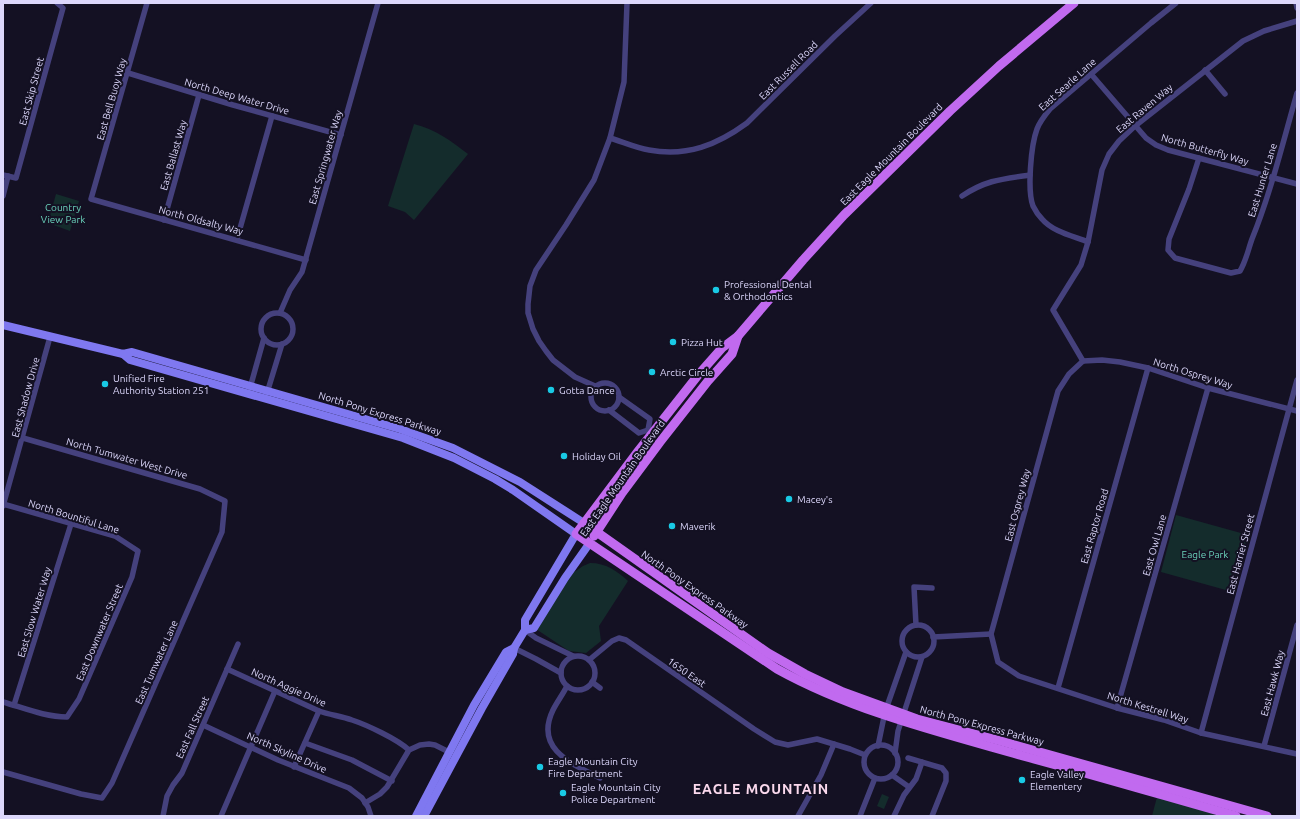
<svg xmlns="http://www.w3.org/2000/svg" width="1300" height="819" font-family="Ubuntu,sans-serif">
<rect width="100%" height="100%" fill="#141123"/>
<!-- green -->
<g fill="#142c2c">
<path d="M414,124C435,129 451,141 468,154L414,220L405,212L388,206Z"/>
<path d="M56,194L79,201L70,231L48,223Z"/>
<path d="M1176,515L1248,535L1233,592L1161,572Z"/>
<path d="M590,563C606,563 617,571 628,581L599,626L601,641L586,653L569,651L536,629L573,573L583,566Z"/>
<path d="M882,794L889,797L884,809L877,806Z"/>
<path d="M1157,797L1221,816H1152Z"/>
</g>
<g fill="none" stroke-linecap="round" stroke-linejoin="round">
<!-- street -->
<g stroke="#45417d" stroke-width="5.5">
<path d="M147,3L91,199L306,260"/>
<path d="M1296,3L1297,8"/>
<path d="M1205,70L1225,94"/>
<path d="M128,73L233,105L341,135"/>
<path d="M1091,74L1146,138L1156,145L1168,150L1297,184"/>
<path d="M610,138C623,142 636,148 649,150C687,157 717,145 747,123L835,36L871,3"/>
<path d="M1199,158L1189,189L1169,239L1168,250L1175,258L1231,273L1240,271C1246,261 1248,250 1252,239C1271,192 1283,142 1297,93"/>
<path d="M3,175L16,178L63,8L57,3"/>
<path d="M3,196L8,176"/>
<path d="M962,196C986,180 1002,179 1030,175"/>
<path d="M164,220L199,95"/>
<path d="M237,239L272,116"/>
<path d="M1088,242C1073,236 1053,232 1042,219C1039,216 1035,210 1033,206C1027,190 1031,145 1037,129C1040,121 1045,115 1050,109L1151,23L1176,3"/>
<path d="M280,313L290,290L302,272L378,3"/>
<circle cx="277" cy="329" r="16"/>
<path d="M1083,361L1069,374L1058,391L991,634L998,662L1019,676L1117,708L1164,720L1201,733L1297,754"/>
<path d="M1083,361L1053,310L1081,265L1088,242L1102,170L1109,154L1119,141L1135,126L1243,41L1264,31L1297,21"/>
<path d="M1083,361L1102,360L1120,362L1148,368L1208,388L1297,411"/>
<circle cx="605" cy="397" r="14"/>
<path d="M595,386L575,377L553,360L546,351L539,341L533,329L528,313V304L530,286L536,270L566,225L594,180L610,138L624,82L627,3"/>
<path d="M250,388L264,338"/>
<path d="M267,393L282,344"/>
<path d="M619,397L650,419L648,430"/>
<path d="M609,410L639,433L648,430"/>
<path d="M3,504L115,536L138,551L132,577L79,699L67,717C45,717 24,708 3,702"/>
<path d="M3,506L50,337"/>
<circle cx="918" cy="641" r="16"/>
<path d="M916,625L914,587L932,588"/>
<path d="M525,630L536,638L573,656"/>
<path d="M933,637L991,634"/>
<path d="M514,648L536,659L561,673"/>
<circle cx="578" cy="673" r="17"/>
<path d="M589,660L612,641L619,638L626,640L754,729L775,742L788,745L817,739L850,749L865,755"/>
<path d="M227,669L319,711C330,715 341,716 352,720C367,725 397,739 409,750"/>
<path d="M592,682L600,688"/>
<path d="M567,686C563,694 557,702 553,710C534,749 572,764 600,778"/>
<path d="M1058,688L1148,368"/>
<path d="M14,705L71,524"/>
<path d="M1117,708L1208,388"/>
<path d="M203,725L278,760L349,788L362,798L368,807L371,816"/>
<path d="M1201,733L1297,380"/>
<path d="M305,743L352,760L392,781"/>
<circle cx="881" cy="762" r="17"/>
<path d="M878,746L885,712L906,652"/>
<path d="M1264,746L1297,625"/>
<path d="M895,753L898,731L922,657"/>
<path d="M908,758L942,768L946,773V781L932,816"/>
<path d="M294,767L319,711"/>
<path d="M3,772L81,794L102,798L112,783L222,532L225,501L200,489L23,438"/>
<path d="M892,775L909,787"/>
<path d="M365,803L380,794L387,787L409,750L420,745L429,744L435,745L449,752"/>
<path d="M163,816L167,796L173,785L182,773L238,644"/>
<path d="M221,816L275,691"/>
<path d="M798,816L821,775L834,744"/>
<path d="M860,816L875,778"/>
<path d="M894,816L904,795L916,779L922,762"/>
</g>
<!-- secondary -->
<g stroke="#7f78f0" stroke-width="8">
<path d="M3,325L123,354L132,352L400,429L453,448L520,482L584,523"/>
<path d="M123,354L130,360L403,438L454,458L495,479L513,490L576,534L525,620V630L514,648L513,654L482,708L424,816"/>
<path d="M525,630L534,628L565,578L589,544"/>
<path d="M416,816L474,705L506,652L514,648"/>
</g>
<!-- primary -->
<g stroke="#c16aef" stroke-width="9">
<path d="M1074,3L999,66L950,111L844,215L803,260L738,336L722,348L699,374L639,450L576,534L777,669C853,711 939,732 1023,756C1094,775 1165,796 1236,816"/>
<path d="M584,523L768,653L805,674L843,692L917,719L997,740L1267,816"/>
<path d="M594,536L622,493L660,442L708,381L732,354L738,336"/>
</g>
</g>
<!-- markers -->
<g fill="#19cae5" stroke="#141123" stroke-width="1.5">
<circle cx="716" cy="290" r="4"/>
<circle cx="673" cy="342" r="4"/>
<circle cx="652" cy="372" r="4"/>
<circle cx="105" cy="384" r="4"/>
<circle cx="551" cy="390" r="4"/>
<circle cx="564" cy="456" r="4"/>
<circle cx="789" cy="499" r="4"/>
<circle cx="672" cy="526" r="4"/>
<circle cx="540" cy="767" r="4"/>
<circle cx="1022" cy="780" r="4"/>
<circle cx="563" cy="793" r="4"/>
</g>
<g text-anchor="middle" stroke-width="4" stroke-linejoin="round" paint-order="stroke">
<!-- street labels -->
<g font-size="10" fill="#dcd7fb" stroke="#141123">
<text transform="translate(788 70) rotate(-45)" y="4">East Russell Road</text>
<text transform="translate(1067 84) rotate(-42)" y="4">East Searle Lane</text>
<text transform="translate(31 91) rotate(-75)" y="4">East Skip Street</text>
<text transform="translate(237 96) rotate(16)" y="4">North Deep Water Drive</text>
<text transform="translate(111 99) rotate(-74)" y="4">East Bell Buoy Way</text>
<text transform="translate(1144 108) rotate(-40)" y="4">East Raven Way</text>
<text transform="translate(1205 149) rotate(16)" y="4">North Butterfly Way</text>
<text transform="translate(891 154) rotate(-45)" y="4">East Eagle Mountain Boulevard</text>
<text transform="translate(173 155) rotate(-74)" y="4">East Ballast Way</text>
<text transform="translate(325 157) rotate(-74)" y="4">East Springwater Way</text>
<text transform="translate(1262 180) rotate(-73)" y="4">East Hunter Lane</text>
<text transform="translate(201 220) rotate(15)" y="4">North Oldsalty Way</text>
<text transform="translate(1193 373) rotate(17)" y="4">North Osprey Way</text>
<text transform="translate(25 397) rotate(-75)" y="4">East Shadow Drive</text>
<text transform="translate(380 413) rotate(17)" y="4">North Pony Express Parkway</text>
<text transform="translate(127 458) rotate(16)" y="4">North Tumwater West Drive</text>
<text transform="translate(622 478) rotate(-55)" y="4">East Eagle Mountain Boulevard</text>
<text transform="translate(1017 505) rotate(-75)" y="4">East Osprey Way</text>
<text transform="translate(74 516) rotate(17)" y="4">North Bountiful Lane</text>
<text transform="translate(1094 526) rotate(-74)" y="4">East Raptor Road</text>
<text transform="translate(1154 545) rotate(-74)" y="4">East Owl Lane</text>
<text transform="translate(1240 554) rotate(-75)" y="4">East Harrier Street</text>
<text transform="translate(695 589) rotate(35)" y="4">North Pony Express Parkway</text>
<text transform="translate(34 612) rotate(-73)" y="4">East Slow Water Way</text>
<text transform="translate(99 632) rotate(-67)" y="4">East Downwater Street</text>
<text transform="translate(156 662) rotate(-66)" y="4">East Tumwater Lane</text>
<text transform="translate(687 672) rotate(35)" y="4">1650 East</text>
<text transform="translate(1272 683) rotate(-75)" y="4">East Hawk Way</text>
<text transform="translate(289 687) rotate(24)" y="4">North Aggie Drive</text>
<text transform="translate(1148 707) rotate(17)" y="4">North Kestrell Way</text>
<text transform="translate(982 725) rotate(15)" y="4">North Pony Express Parkway</text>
<text transform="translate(192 727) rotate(-66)" y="4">East Fall Street</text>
<text transform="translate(287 752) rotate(24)" y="4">North Skyline Drive</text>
</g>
<!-- park labels -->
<g font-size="10" fill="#6bd3bc" stroke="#141123">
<text x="63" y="211">Country<tspan x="63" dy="12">View Park</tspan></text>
<text x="1205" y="558">Eagle Park</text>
</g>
<!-- poi labels -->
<g font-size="10" fill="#dcd7fb" stroke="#141123" text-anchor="start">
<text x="724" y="288">Professional Dental<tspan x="724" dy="12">&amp; Orthodontics</tspan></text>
<text x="681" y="346">Pizza Hut</text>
<text x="660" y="376">Arctic Circle</text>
<text x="113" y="382">Unified Fire<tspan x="113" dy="12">Authority Station 251</tspan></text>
<text x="559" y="394">Gotta Dance</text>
<text x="572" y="460">Holiday Oil</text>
<text x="797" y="503">Macey's</text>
<text x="680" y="530">Maverik</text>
<text x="548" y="765">Eagle Mountain City<tspan x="548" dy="12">Fire Department</tspan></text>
<text x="1030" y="778">Eagle Valley<tspan x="1030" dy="12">Elementery</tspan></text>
<text x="571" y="791">Eagle Mountain City<tspan x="571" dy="12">Police Department</tspan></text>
</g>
<!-- district labels -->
<g font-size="14" font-weight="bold" letter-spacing="1" fill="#fbd9ed" stroke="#141123">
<text x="761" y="794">EAGLE MOUNTAIN</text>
</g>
</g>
<!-- border -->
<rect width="1300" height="819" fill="none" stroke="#dcd7fb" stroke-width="8"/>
</svg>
